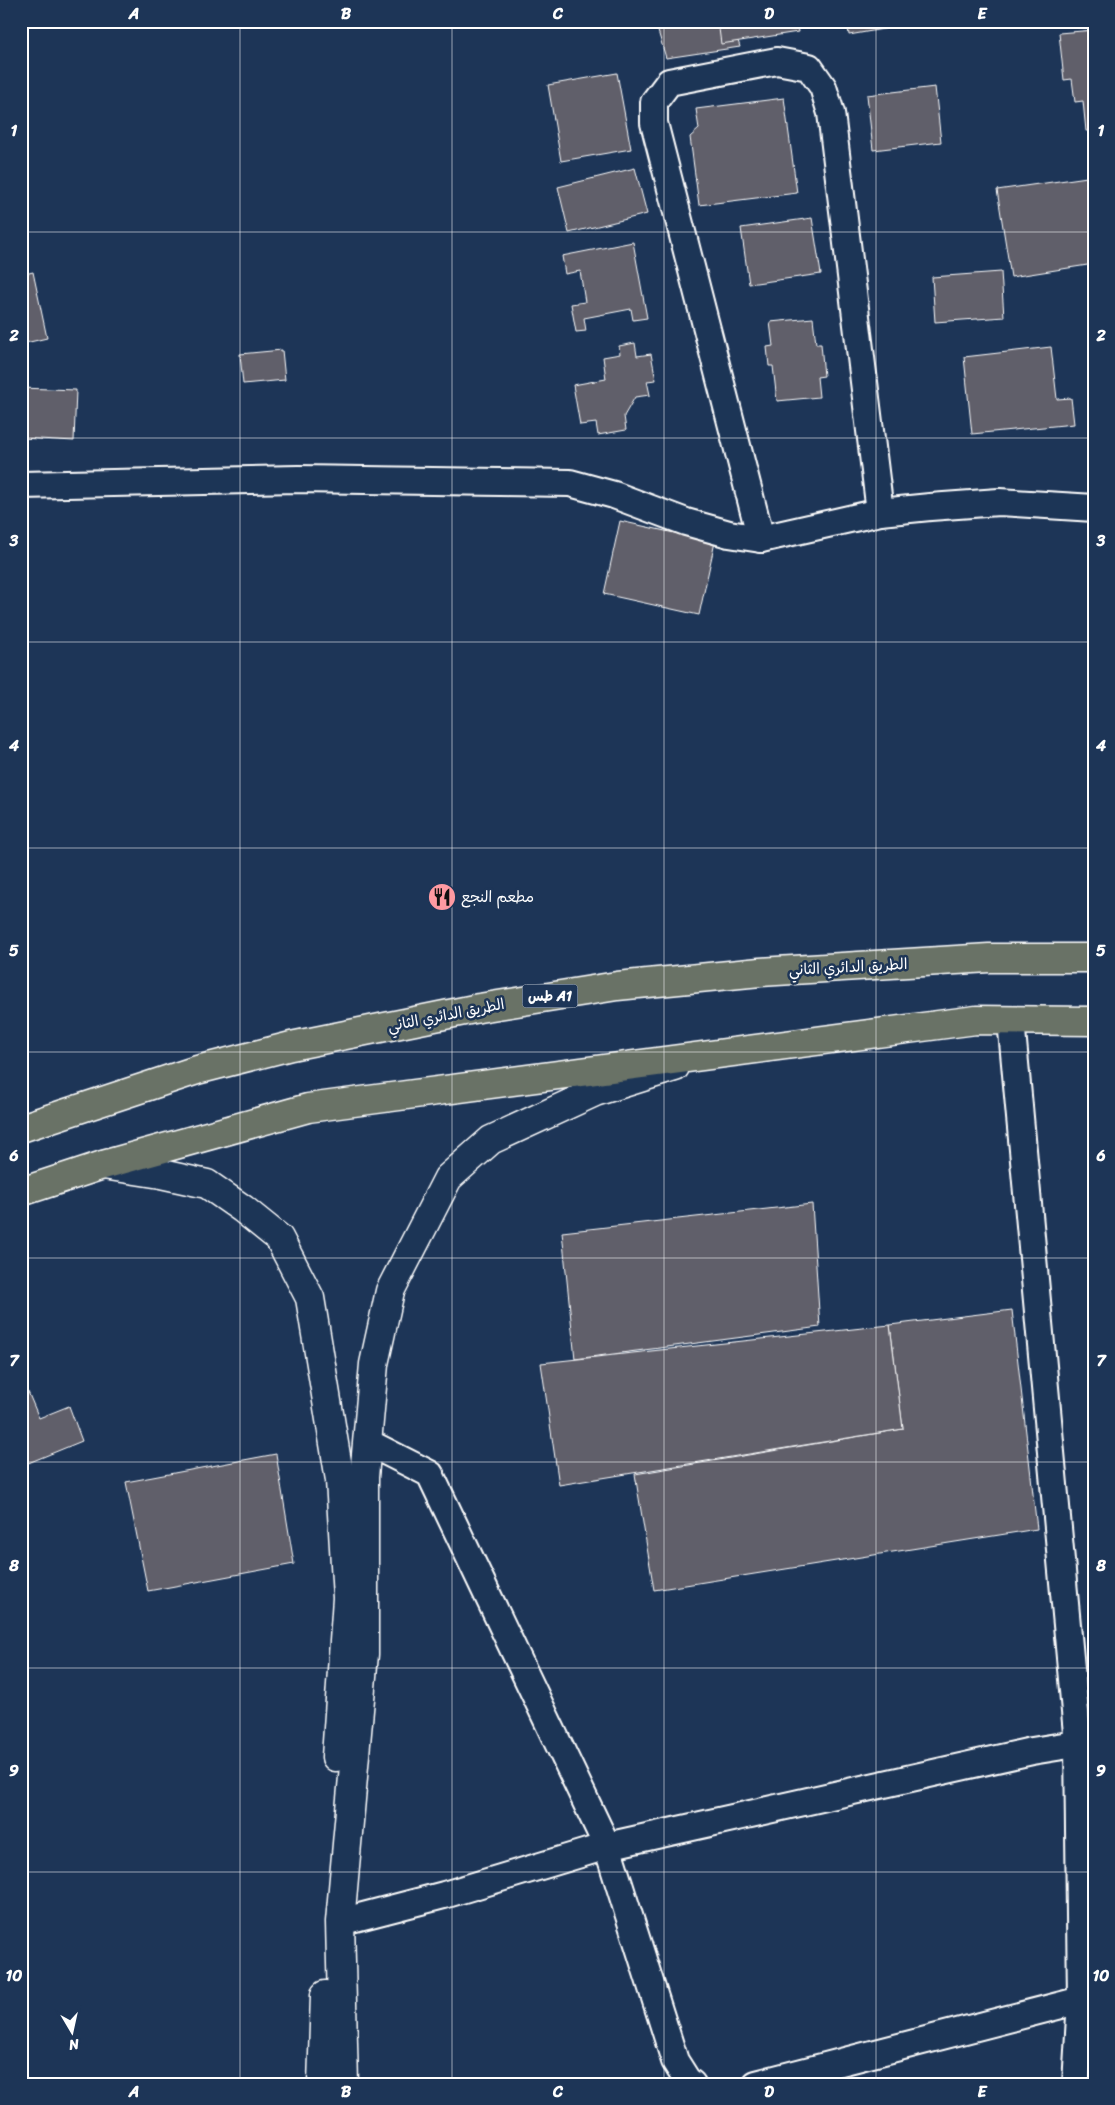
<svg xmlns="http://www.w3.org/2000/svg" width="1115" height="2105" font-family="Sriracha,'Playpen Sans Arabic',sans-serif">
<rect width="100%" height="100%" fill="#1d3557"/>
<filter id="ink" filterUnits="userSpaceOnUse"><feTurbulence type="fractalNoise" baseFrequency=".02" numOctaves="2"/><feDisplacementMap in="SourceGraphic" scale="10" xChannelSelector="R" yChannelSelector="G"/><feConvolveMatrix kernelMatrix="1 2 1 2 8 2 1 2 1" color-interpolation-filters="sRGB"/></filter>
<g filter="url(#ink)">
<!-- building -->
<g fill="#605f6a" stroke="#fff">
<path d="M655,21H732L740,47L666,58Z"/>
<path d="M718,21H796L798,32L721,44Z"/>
<path d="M847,21H888L889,28L849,35Z"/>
<path d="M1094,30V130L1086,131L1083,101L1075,102L1072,79L1064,80L1059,33Z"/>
<path d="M617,73L631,149L561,161L548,85Z"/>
<path d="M935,87L941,142L873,150L867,95Z"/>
<path d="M784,98L797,193L699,205L690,137L699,129L696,109Z"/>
<path d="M635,168L647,214L569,233L558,187Z"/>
<path d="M1094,176V264L1011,277L997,190Z"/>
<path d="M812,218L821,274L749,284L741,228Z"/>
<path d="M633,242L647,318L633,320L631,309L584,318L586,331L576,332L571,304L585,302L580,271L565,274L562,256Z"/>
<path d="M33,272L47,338L21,344V275Z"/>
<path d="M1001,272L1004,317L935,322L932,277Z"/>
<path d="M813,318L816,344H821L824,376L817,377L819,397L777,401L773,366H769L767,347L773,346L770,322Z"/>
<path d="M635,343L637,356L651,354L656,380L647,381L650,395L635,397L624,416L626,430L598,435L596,423L580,425L573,385L606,379L603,357L620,354L619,346Z"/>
<path d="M1051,347L1057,399L1071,398L1074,424L972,434L964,357Z"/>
<path d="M282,350L285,380L243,384L240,354Z"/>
<path d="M21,388L76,390L74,441L21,438Z"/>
<path d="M620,521L715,542L699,615L604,594Z"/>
<path d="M812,1204L820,1327L575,1359L562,1232Z"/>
<path d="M1012,1310L1037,1529L654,1590L635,1474L903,1429L890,1325Z"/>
<path d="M890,1325L903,1429L559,1485L541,1363Z"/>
<path d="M28,1392L39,1418L69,1406L82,1441L21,1466V1395Z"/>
<path d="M276,1454L294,1564L148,1591L126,1482Z"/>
</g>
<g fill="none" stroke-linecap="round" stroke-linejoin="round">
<defs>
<g id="street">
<path d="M21,485L298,479L570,483L614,495L686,522L729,534L761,539L880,512L930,507L999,502L1094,508"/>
<path d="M761,539L654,123V102L669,82L777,61L809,67L823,87L831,113L880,512"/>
<path d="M1011,1020L1078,1744L1081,2000L1076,2084"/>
<path d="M367,1442L430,1474L607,1846L675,2061L687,2080L692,2084"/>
<path d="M340,1922L444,1895L607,1846L1032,1751L1094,1741"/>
<path d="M756,2084L1081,2000"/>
</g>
<g id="secondary">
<path d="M103,1165L161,1174L207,1184L243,1209L279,1238L310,1298L340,1480L347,1598L336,1757"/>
<path d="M322,2084L325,1995"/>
<path d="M344,2084L340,1922L364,1654V1477L374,1364L390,1291L448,1178L491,1140L595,1092L675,1067"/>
</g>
<g id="highway">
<path d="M21,1128L197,1070L291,1046L479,1008L617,986L760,972L989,958H1094"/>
<path d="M21,1192L103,1165L308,1108L976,1020L1094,1021"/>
</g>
</defs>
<!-- street casing -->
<use href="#street" stroke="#fff" stroke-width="30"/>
<!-- secondary casing -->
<use href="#secondary" stroke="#fff" stroke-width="31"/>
<!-- highway casing -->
<use href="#highway" stroke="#fff" stroke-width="31"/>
<!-- street -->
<use href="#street" stroke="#1d3557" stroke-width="26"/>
<!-- secondary -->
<use href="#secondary" stroke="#1d3557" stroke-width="28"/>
<!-- highway -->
<use href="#highway" stroke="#697266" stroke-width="28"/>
</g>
</g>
<!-- grid -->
<path fill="none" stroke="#fff" stroke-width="1" stroke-opacity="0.55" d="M240,21V2084M452,21V2084M664,21V2084M876,21V2084M21,232H1094M21,438H1094M21,642H1094M21,848H1094M21,1052H1094M21,1258H1094M21,1462H1094M21,1668H1094M21,1872H1094"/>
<!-- icons -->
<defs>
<symbol id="restaurant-disc" viewBox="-11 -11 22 22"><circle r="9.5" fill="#ff9aa2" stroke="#1d3557"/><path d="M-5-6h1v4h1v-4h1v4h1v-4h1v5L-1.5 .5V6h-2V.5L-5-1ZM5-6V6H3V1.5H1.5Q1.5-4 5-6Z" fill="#111"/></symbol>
</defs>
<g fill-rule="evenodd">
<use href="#restaurant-disc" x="426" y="881" width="32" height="32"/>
</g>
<g text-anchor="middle" stroke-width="5" stroke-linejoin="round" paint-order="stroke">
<!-- shield labels -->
<rect fill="#1d3557" stroke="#bbc2cd" stroke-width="1" x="522.5" y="984.5" width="55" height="23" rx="4"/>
<g font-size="14" font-weight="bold" fill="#fff">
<text x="550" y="1001">طس A1</text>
</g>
<!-- poi labels -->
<g font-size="15" fill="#fff" stroke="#1d3557" text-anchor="start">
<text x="461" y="902">مطعم النجع</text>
</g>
<!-- street labels -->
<g font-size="15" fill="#fff" stroke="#1d3557">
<text transform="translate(848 967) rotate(-3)" y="5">الطريق الدائري الثاني</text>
<text transform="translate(446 1015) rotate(-11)" y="5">الطريق الدائري الثاني</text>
</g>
</g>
<!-- margin -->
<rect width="1115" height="2105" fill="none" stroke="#1d3557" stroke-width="55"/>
<!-- north arrow -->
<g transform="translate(72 2032) rotate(171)" stroke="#1d3557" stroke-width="4" paint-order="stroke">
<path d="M0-4L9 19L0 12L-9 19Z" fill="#ffffff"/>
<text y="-8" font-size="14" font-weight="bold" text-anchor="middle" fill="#ffffff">N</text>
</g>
<rect x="28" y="28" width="1060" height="2050" fill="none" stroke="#fff" stroke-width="2"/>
<g font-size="16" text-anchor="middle" font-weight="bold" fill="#fff">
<text x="134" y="19">A</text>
<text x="346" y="19">B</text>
<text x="558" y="19">C</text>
<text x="769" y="19">D</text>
<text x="982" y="19">E</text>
<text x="14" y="136">1</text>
<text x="1101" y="136">1</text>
<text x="14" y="341">2</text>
<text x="1101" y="341">2</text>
<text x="14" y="546">3</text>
<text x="1101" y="546">3</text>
<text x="14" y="751">4</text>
<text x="1101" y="751">4</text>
<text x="14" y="956">5</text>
<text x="1101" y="956">5</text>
<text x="14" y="1161">6</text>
<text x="1101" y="1161">6</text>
<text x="14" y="1366">7</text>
<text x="1101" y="1366">7</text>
<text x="14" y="1571">8</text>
<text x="1101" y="1571">8</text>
<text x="14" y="1776">9</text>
<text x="1101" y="1776">9</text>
<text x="14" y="1981">10</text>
<text x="1101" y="1981">10</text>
<text x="134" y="2097">A</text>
<text x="346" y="2097">B</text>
<text x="558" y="2097">C</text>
<text x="769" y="2097">D</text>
<text x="982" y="2097">E</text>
</g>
</svg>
